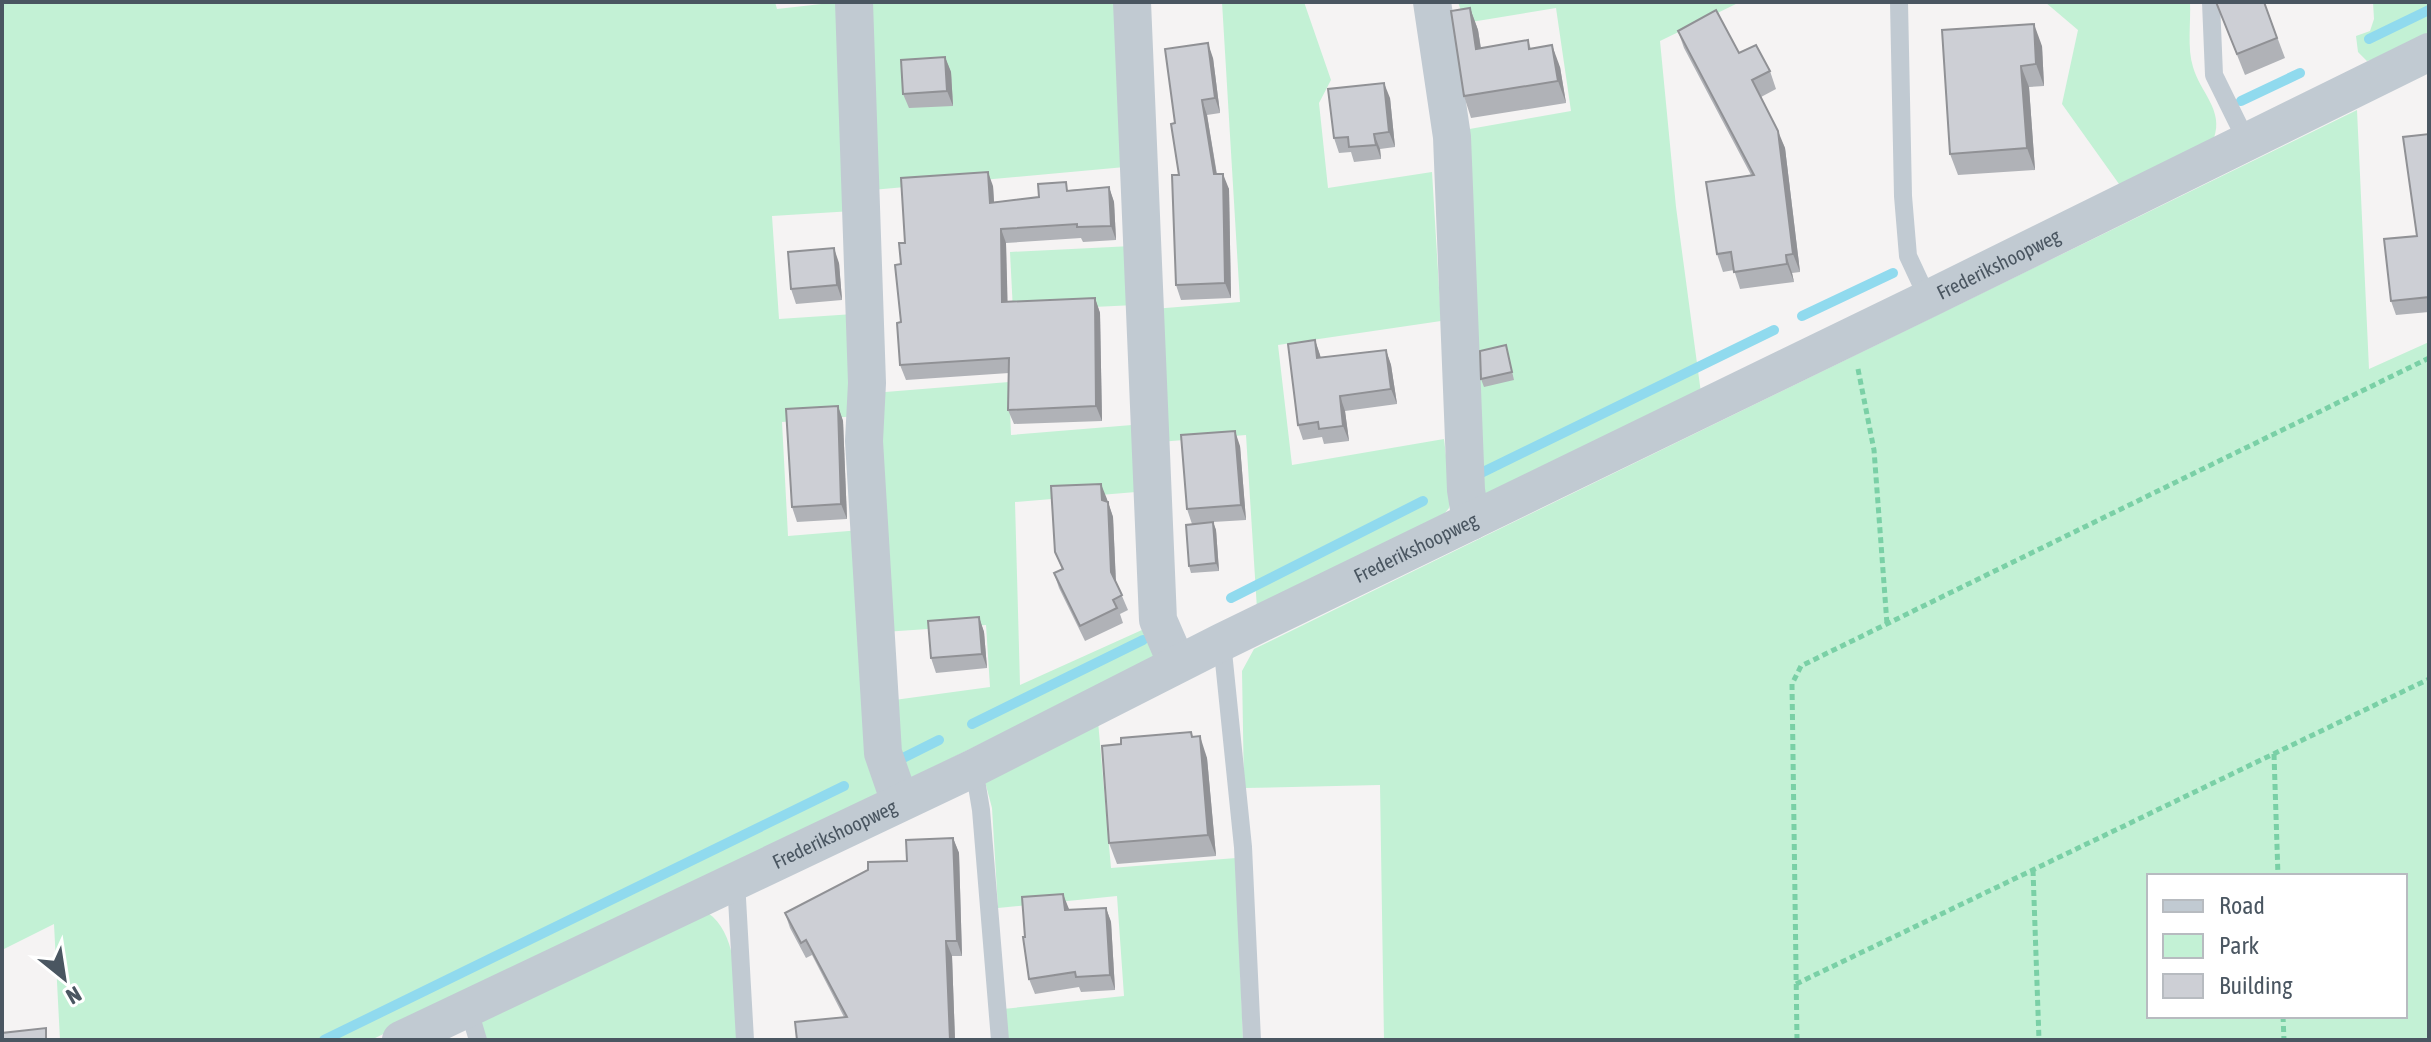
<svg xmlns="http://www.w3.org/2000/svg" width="2431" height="1042" font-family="'Asap Condensed',sans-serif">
<rect width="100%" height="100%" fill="#f5f3f3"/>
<!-- green -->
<g fill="#c3f1d5" fill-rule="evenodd">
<path d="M2,2H775L777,9L839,2L853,211L772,216L779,319L854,314L857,416L782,422L788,536L861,530L882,784L876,795L371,1040H60L54,924L2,950Z"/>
<path d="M865,2H1120L1125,167L872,190Z"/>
<path d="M1222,2H1304L1331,80L1319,103L1328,188L1432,172L1441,321L1278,345L1292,465L1444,439L1451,498L1449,508L1440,519L1257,609L1246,435L1159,442L1153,309L1240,302Z"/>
<path d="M1458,2H1740L1660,41L1676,207L1701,393L1483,498L1447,133L1571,111L1556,8L1465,23Z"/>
<path d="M2045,2H2190C2191,22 2187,48 2193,67C2200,92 2224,110 2214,138L2124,191L2062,104L2078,30Z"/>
<path d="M2373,2H2429V43L2367,61L2358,52L2356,36L2370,31L2374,19Z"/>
<path d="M2357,110L2369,369L2429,342V1040H1384L1380,785L1244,788L1242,671L1254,649ZM2149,876H2405V1016H2149Z"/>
<path d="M1132,246L1135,305L1013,311L1010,252Z"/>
<path d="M1009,382L1011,435L1132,425L1136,492L1015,502L1020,685L1153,625L1157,657L905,781L887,701L990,687L986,625L884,632L873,393Z"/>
<path d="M1098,721L1111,868L1236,858L1243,1040H1005L1003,1009L1124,996L1117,896L998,908L992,808L983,774Z"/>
<path d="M708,913C741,935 737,1004 739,1040H487L479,1023Z"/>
</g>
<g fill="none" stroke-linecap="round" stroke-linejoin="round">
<!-- stream -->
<g stroke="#90daee" stroke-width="10">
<path d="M2369,39L2429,10"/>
<path d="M2241,101L2300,73"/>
<path d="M1802,316L1893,273"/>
<path d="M1479,474L1774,330"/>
<path d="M1231,598L1423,501"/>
<path d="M972,724L1143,640"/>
<path d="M899,760L939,740"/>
<path d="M324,1040L844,786"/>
</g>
<!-- path -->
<g stroke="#7ad0a6" stroke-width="5" stroke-dasharray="6 4" stroke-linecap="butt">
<path d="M1858,369L1874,450L1887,624"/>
<path d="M2274,754L2278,876"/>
<path d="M2033,870L2039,1040"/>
<path d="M1796,984L2429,679"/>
<path d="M2283,1016L2284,1040"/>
<path d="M1797,1040L1792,684L1801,666L2429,358"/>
</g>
<!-- service -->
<g stroke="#c1cad2" stroke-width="18">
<path d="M1899,2L1903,196L1908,256L1928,299"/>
<path d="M2211,2L2214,75L2247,142"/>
<path d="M1222,642L1243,847L1252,1040"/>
<path d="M974,768L981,810L1000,1040"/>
<path d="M736,881L745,1040"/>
<path d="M468,1007L478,1040"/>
</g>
<!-- minor -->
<g stroke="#c1cad2" stroke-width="38">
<path d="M854,2L867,383L864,441L883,753L900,802"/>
<path d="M1132,2L1158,620L1177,664"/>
<path d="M1432,2L1452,137L1466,490L1471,521"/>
<path id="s1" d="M401,1040L974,768L1222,642L1928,299L2429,52"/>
</g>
</g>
<!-- wall -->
<g fill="#b0b2b7">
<path d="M2216,2H2264L2285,58L2245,75Z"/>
<path d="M1470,8L1478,30L1481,48L1528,40L1531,49L1560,67L1566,103L1471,118L1464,96Z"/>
<path d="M1942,30L2042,46L2044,86L2029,87L2035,170L1958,175L1950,154Z"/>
<path d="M1678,31L1770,71L1776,89L1761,97L1785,148L1800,272L1792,273L1794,282L1740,289L1734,270L1723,272L1717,254L1751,175L1684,48Z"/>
<path d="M945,57L951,72L953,106L909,108L903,94Z"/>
<path d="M1213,58L1220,113L1207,115L1217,174L1229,189L1231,298L1181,300L1176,285L1179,175L1175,123Z"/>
<path d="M1390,98L1395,147L1380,149L1381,159L1354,162L1351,152L1339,153L1334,138Z"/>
<path d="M2429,134V312L2396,315L2391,301L2417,236Z"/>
<path d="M993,186L994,202L1039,197L1069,190L1109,187L1114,202L1116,240L1083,242L1081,238L1006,243L1007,302L1095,298L1100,313L1102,421L1014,424L1008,410L1009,373L906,380L900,365L901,264L905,243Z"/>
<path d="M839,263L842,300L796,304L791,289Z"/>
<path d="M1315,340L1321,358L1386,350L1391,365L1397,404L1345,411L1349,441L1324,444L1322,437L1303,440L1298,425Z"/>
<path d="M1506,345L1514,380L1484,387L1481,379Z"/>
<path d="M838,406L843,421L847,519L797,522L792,507Z"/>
<path d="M1240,446L1246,520L1213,522L1216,530L1219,571L1191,573L1189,566L1192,524L1187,509Z"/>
<path d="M1107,499L1113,517L1116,582L1128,610L1120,614L1123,623L1085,641L1059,588L1054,573L1062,569L1055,552Z"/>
<path d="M979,617L984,632L987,668L936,673L931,658Z"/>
<path d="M1193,737L1207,758L1216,856L1117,864L1109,843Z"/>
<path d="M953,838L959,853L962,956H952L955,1040L844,1017L812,955L806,958L790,928L785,913L868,870L907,861Z"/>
<path d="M1106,908L1111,922L1115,990L1081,992L1079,987L1035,994L1029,979L1025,937L1069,910Z"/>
</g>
<!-- shaded-wall -->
<g fill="#909195">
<path d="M1470,8L1478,30L1484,70L1476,49Z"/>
<path d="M2034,24L2042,46L2044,86L2036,64Z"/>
<path d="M1208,43L1213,58L1220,113L1215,98Z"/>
<path d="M1552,45L1560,67L1566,103L1558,81Z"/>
<path d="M945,57L951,72L953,106L947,91Z"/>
<path d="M2021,66L2029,87L2035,170L2027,148Z"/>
<path d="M1384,83L1390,98L1395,147L1389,132Z"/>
<path d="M1202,100L1207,115L1219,189L1214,174Z"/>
<path d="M1778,131L1785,148L1800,272L1793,254Z"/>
<path d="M1374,134L1380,149L1381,159L1376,145Z"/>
<path d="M988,172L993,186L995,217L990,203Z"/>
<path d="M1223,174L1229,189L1231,298L1225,283Z"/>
<path d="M1109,187L1114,202L1116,240L1111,226Z"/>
<path d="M1001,229L1006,243L1008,316L1002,302Z"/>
<path d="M834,248L839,263L842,300L837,285Z"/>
<path d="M1786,255L1792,273L1794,282L1787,264Z"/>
<path d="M1095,298L1100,313L1102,421L1096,406Z"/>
<path d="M1315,340L1320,355L1323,373L1317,358Z"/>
<path d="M1386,350L1391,365L1397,404L1391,389Z"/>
<path d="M1340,396L1345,411L1349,441L1343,426Z"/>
<path d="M838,406L843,421L847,519L841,504Z"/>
<path d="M1235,431L1240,446L1246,520L1241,505Z"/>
<path d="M1101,484L1107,499V515L1102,500Z"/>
<path d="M1108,502L1113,517L1116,586L1111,572Z"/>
<path d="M1213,522L1216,530L1219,571L1216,563Z"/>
<path d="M979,617L984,632L987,668L982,654Z"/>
<path d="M1200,736L1207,758L1216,856L1208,835Z"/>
<path d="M953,838L959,853L962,956L957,941Z"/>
<path d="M1063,894L1069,909L1070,925L1065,910Z"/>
<path d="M1106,908L1111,922L1115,990L1110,975Z"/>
<path d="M946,941L952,956L955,1040H950Z"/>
</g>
<!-- building -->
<g fill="#cdcfd5" stroke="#909195" stroke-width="2">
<path d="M2216,2H2264L2277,38L2237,54Z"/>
<path d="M1470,8L1476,49L1528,40L1529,49L1552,45L1558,81L1464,96L1451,11Z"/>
<path d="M1716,10L1739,53L1756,45L1770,71L1752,80L1778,131L1793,254L1786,255L1787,264L1734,272L1731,252L1717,254L1706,182L1754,175L1678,31Z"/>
<path d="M2034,24L2036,64L2021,66L2027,148L1950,154L1942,30Z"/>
<path d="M1208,43L1215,98L1202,100L1214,174H1223L1225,283L1176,285L1172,175H1179L1171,124L1175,123L1165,49Z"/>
<path d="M945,57L947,91L903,94L901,60Z"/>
<path d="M1384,83L1389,132L1374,134L1376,145L1349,147L1348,137L1334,138L1328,89Z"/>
<path d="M2429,134V297L2391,301L2384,239L2417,236L2403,137Z"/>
<path d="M988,172L990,203L1039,197L1038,184L1066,182L1067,191L1109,187L1111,226L1077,227V224L1001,229L1002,302L1095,298L1096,406L1008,410L1009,358L900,365L897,323L901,322L895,265L901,264L899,243H905L901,178Z"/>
<path d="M834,248L837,285L791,289L788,252Z"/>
<path d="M1315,340L1317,358L1386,350L1391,389L1340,396L1343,426L1319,429L1318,422L1298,425L1288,344Z"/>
<path d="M1506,345L1512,372L1481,379L1480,351Z"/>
<path d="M838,406L841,504L792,507L786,409Z"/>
<path d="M1235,431L1241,505L1187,509L1181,435Z"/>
<path d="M1101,484L1102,500L1108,502L1111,572L1122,595L1113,600L1117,608L1080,626L1054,573L1063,569L1055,552L1051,486Z"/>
<path d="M1213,522L1216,563L1189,566L1186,525Z"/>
<path d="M979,617L982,654L931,658L928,621Z"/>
<path d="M1191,732L1192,737L1200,736L1208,835L1109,843L1102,746L1121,744V738Z"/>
<path d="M953,838L957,941H946L950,1040H797L795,1022L847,1017L806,940L801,943L785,913L868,870V862L907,861L906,840Z"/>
<path d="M1063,894L1065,910L1106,908L1110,975L1076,977L1075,972L1029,979L1023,937H1025L1022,897Z"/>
<path d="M46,1028V1040H2V1033Z"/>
</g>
<g text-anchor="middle" stroke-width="8" stroke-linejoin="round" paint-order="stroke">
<!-- street labels -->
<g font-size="20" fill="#4a5661" stroke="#fff">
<text dy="7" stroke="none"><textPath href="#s1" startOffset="1776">Frederikshoopweg</textPath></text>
<text dy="7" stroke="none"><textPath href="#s1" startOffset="1128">Frederikshoopweg</textPath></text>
<text dy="7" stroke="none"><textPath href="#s1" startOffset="480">Frederikshoopweg</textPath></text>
</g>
</g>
<!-- border -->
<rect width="2431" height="1042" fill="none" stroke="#4a5661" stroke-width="8"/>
<!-- legend -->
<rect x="2147" y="874" width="260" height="144" fill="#ffffff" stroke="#b7bbc0" stroke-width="2"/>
<rect x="2163" y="900" width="40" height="12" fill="#c1cad2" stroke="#b7bbc0" stroke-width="2"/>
<text x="2219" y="914" font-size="24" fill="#4a5661">Road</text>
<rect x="2163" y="934" width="40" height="24" fill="#c3f1d5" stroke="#b7bbc0" stroke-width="2"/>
<text x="2219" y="954" font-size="24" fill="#4a5661">Park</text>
<rect x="2163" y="974" width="40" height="24" fill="#cdcfd5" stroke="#b7bbc0" stroke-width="2"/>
<text x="2219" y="994" font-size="24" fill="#4a5661">Building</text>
<!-- north arrow -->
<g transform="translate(64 978) rotate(150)" stroke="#ffffff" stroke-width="6" paint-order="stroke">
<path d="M0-6L14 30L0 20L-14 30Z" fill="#4a5661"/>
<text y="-12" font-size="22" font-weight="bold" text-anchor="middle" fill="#4a5661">N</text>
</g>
</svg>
